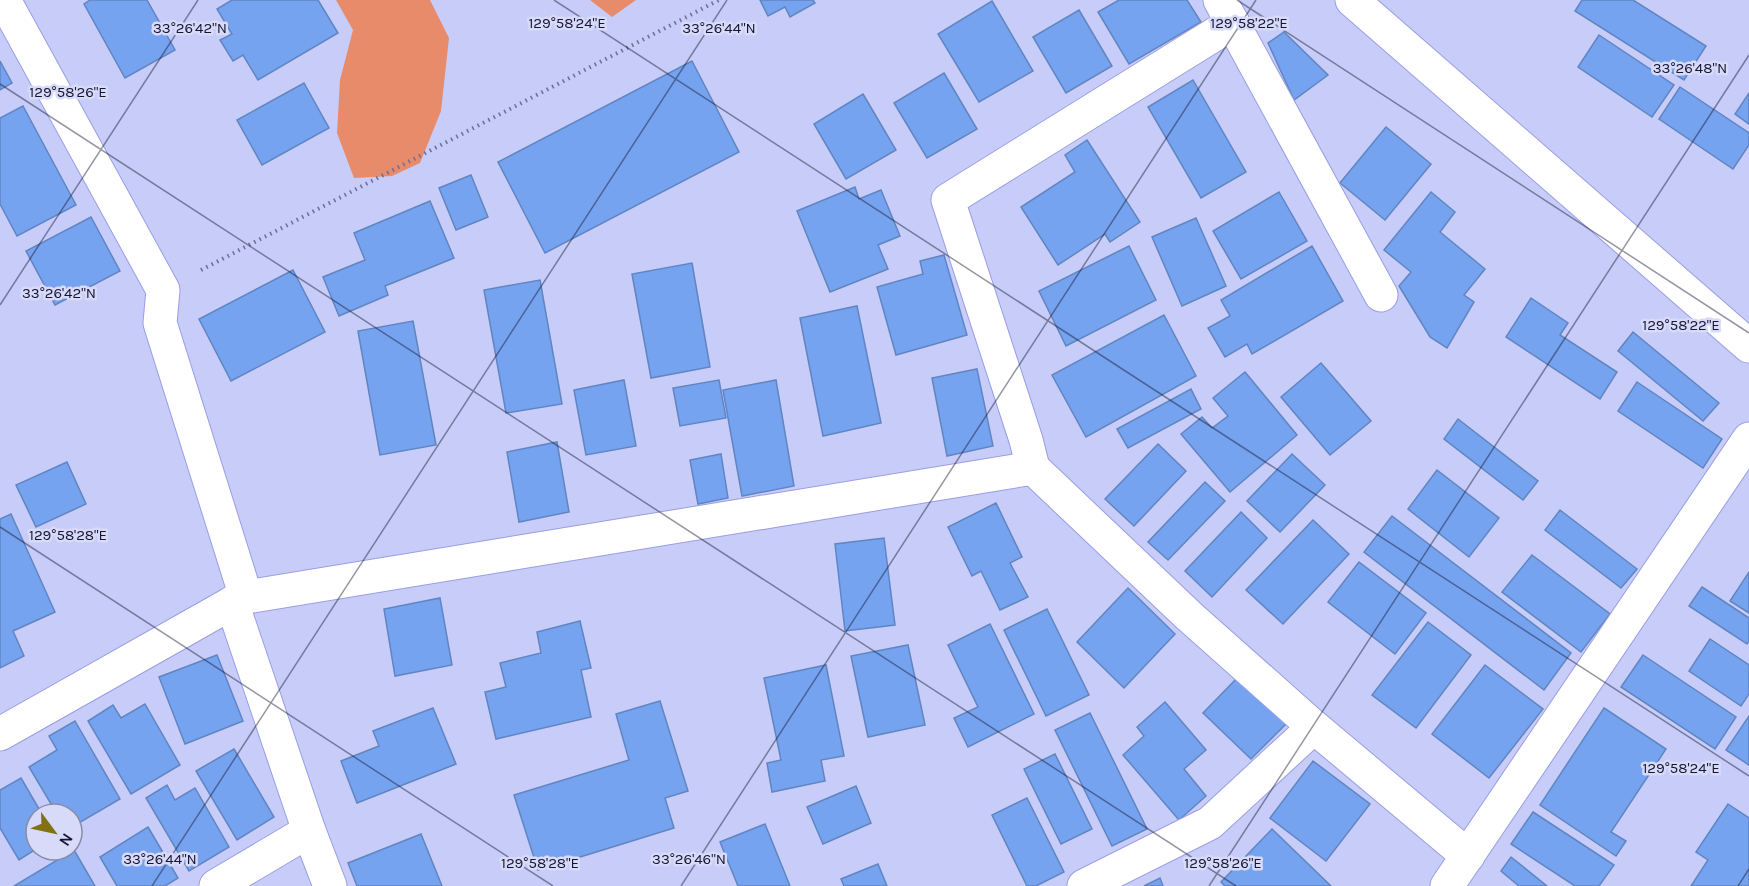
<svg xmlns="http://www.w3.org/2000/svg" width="1749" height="886" font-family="Karla,sans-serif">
<rect width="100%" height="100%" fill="#c7ccf8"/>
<!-- green -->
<g fill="#e78b6b">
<path d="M336,0H430L449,38L441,111L420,163L392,176L354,178L337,133L340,80L353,30Z"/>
<path d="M590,0H636L612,17Z"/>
</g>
<!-- building -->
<g fill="#76a3ef" stroke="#6085c2" stroke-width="1.5">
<path d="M90,0H147L175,50L125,78L84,4Z"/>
<path d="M232,0H318L338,33L258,80L243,55L233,61L220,40L232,34L217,9Z"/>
<path d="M760,0H813L815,3L790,17L785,7L768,16Z"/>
<path d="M1119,0H1187L1201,22L1129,64L1098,12Z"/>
<path d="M1582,0H1633L1706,46L1684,80L1575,11Z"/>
<path d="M992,1L1033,71L979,102L938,34Z"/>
<path d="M1079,10L1112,66L1066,93L1033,37Z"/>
<path d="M1284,32L1328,75L1294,100L1268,43Z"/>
<path d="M1599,35L1674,85L1652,117L1578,67Z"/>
<path d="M0,61L12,83L0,90Z"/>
<path d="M692,61L739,152L545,253L498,162Z"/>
<path d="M944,73L977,129L927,158L894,103Z"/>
<path d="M1193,80L1246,172L1201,198L1148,107Z"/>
<path d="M304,83L329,128L262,165L237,120Z"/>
<path d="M1680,87L1749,133V145L1733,169L1659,119Z"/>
<path d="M1749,93V124L1735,114Z"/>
<path d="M863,94L896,150L846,179L814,124Z"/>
<path d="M23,106L76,205L17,236L0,204V118Z"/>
<path d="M1386,127L1431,164L1385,220L1340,183Z"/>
<path d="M1087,140L1140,222L1110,242L1105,234L1058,265L1021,207L1075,172L1065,155Z"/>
<path d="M471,175L488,217L456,230L439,188Z"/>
<path d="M855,187L859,199L881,190L900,236L878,245L888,269L830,292L797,211Z"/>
<path d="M1279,192L1307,241L1241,279L1213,231Z"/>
<path d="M1431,192L1455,212L1440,232L1485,269L1464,295L1474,302L1447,348L1430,337L1399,286L1411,272L1384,250Z"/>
<path d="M430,201L454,258L385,286L388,295L339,316L323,277L365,260L354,233Z"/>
<path d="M91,217L120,271L55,305L26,251Z"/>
<path d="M1196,218L1226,286L1182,306L1152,237Z"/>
<path d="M1129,246L1156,300L1066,346L1039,291Z"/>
<path d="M1312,246L1343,301L1252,354L1247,344L1225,357L1208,328L1230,316L1221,300Z"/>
<path d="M944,255L967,335L896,355L877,287L923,274L920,261Z"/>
<path d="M692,263L710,367L651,378L632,274Z"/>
<path d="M293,270L325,332L231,381L199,319Z"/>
<path d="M540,280L562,404L506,413L484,290Z"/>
<path d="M1531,298L1568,323L1560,335L1617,372L1600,399L1506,337Z"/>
<path d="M857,306L881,423L823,436L800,318Z"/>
<path d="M1164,315L1196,376L1086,437L1052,375Z"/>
<path d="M413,321L436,445L380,455L358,331Z"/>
<path d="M1633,332L1719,403L1703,421L1618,351Z"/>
<path d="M1321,363L1371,421L1330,455L1281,397Z"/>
<path d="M977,369L993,446L947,456L932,378Z"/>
<path d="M1245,372L1297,435L1230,492L1181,434L1202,417L1212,428L1228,416L1213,398Z"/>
<path d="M624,380L636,446L586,455L574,390Z"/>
<path d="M719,380L726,418L680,426L673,388Z"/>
<path d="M776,380L794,486L742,496L723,390Z"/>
<path d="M1637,382L1722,439L1703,468L1618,411Z"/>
<path d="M1191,389L1201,409L1128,448L1117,429Z"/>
<path d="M1458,419L1538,481L1523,500L1444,439Z"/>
<path d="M557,442L569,512L519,522L507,452Z"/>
<path d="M1158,444L1186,471L1134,526L1105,499Z"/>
<path d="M721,454L728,498L698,504L690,460Z"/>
<path d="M1292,454L1325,485L1280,532L1247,501Z"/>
<path d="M67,462L86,504L36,527L16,485Z"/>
<path d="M1437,470L1499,518L1469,557L1408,509Z"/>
<path d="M1205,482L1225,501L1168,560L1148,542Z"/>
<path d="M996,503L1022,557L1010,563L1028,597L1000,610L981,571L972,576L948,527Z"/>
<path d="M1560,510L1637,569L1621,588L1545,530Z"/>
<path d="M1241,512L1267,538L1212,597L1185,571Z"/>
<path d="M11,514L55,612L13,631L24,656L0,668V519Z"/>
<path d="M1392,516L1571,653L1544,690L1364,552Z"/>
<path d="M1313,520L1349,554L1283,624L1246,590Z"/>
<path d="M884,538L895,625L845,631L835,544Z"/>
<path d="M1532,555L1610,614L1581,652L1502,592Z"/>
<path d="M1359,562L1426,613L1395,654L1328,602Z"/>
<path d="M1749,572V613L1730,601Z"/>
<path d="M1702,587L1749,618V641L1747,644L1689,606Z"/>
<path d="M1128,588L1175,634L1124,688L1077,642Z"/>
<path d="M440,598L452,665L395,676L384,609Z"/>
<path d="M1047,609L1089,695L1046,716L1004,630Z"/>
<path d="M580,621L591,668L581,670L591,717L496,739L485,692L506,687L500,663L541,653L537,632Z"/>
<path d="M1428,622L1471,655L1416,728L1372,695Z"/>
<path d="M990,624L1034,714L968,747L954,718L978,707L948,645Z"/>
<path d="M1710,639L1749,665V694L1741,706L1689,671Z"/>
<path d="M908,645L925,725L868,737L851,656Z"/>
<path d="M217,655L243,721L185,744L159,677Z"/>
<path d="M1643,655L1736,717L1715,749L1621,687Z"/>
<path d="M826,665L844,756L821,760L825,781L772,792L767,763L781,760L764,678Z"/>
<path d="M1485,665L1543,709L1489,778L1432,734Z"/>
<path d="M1238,677L1286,724L1251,759L1203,713Z"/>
<path d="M660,701L688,791L665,798L674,828L538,870L514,795L629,760L616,714Z"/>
<path d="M1165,702L1206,750L1184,769L1206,796L1179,820L1123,755L1144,736L1137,727Z"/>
<path d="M145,704L180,765L131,794L88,721L113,705L121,718Z"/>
<path d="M433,708L456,764L357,803L341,761L379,746L373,731Z"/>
<path d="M1604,708L1666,749L1611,832L1626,841L1616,856L1540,805Z"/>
<path d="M1090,713L1147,829L1112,846L1055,730Z"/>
<path d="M1749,716V765L1726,750Z"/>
<path d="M75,721L120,799L72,827V814H57L29,767L57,750L49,736Z"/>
<path d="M234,749L274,817L237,840L196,771Z"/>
<path d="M1055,754L1092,829L1061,844L1024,769Z"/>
<path d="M1313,761L1370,804L1326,861L1270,818Z"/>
<path d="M21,778L42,814H36V849L19,860L0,828V790Z"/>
<path d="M167,785L175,800L195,788L229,847L189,871L146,798Z"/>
<path d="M856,786L871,823L823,844L807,807Z"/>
<path d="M1027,798L1064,872L1036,886H1027L992,815Z"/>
<path d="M1728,804L1749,818V886H1691L1708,860L1696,852Z"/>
<path d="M1533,812L1614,865L1599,886H1575L1511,844Z"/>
<path d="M765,824L790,886H738L720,842Z"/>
<path d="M148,827L178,878L165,886H117L100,857Z"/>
<path d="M1272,829L1331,886H1225L1221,882Z"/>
<path d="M421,834L442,886H357L348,863Z"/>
<path d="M74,850L95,886H14Z"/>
<path d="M1511,857L1547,886H1519L1501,871Z"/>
<path d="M878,864L887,886H844L841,879Z"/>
<path d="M1160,878L1163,886H1144Z"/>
</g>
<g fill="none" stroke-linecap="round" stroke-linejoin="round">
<defs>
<g id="minor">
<path d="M4,0L163,290L160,323L246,597"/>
<path d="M1220,0L1381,295"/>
<path d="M1352,0L1749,346"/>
<path d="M1033,468L1026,440L948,200L1233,23"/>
<path d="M232,603L309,831L330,886"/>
<path d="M0,734L232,603L246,597L1033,468L1189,616L1314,727L1468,856"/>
<path d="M216,886L309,831"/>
<path d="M1084,886L1210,823L1314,727"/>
<path d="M1447,886L1749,439"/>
</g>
</defs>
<!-- minor casing -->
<use href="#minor" stroke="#999ee5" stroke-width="35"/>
<!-- path -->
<path stroke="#6c6f92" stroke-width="4" stroke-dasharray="1.5 4.5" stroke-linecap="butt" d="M201,270L719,0"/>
<!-- minor -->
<use href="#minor" stroke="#fff" stroke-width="33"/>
</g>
<!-- ticks -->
<path fill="none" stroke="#151630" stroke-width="1.5" stroke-opacity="0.45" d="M554,0L1749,776M1237,0L1749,333M0,84L1236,886M0,305L198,0M0,527L553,886M152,886L727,0M681,886L1256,0M1209,886L1749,55M1738,886L1749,869"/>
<g font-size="15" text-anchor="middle" fill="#151630" stroke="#d7daf8" stroke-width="5" stroke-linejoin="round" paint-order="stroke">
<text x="1249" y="28">129°58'22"E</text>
<text x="567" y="28">129°58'24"E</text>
<text x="190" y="33">33°26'42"N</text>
<text x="719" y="33">33°26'44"N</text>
<text x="1690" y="73">33°26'48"N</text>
<text x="68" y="97">129°58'26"E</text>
<text x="59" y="298">33°26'42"N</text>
<text x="1681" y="330">129°58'22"E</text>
<text x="68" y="540">129°58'28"E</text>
<text x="1681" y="773">129°58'24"E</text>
<text x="160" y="864">33°26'44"N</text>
<text x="689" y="864">33°26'46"N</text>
<text x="540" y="868">129°58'28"E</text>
<text x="1223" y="868">129°58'26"E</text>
</g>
<!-- north arrow -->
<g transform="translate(54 832) rotate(123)"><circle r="28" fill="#d7daf8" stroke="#898ca8" stroke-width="1.5"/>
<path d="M0-4.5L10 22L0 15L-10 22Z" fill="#807213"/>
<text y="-9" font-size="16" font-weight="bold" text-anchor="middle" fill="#151630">N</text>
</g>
</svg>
